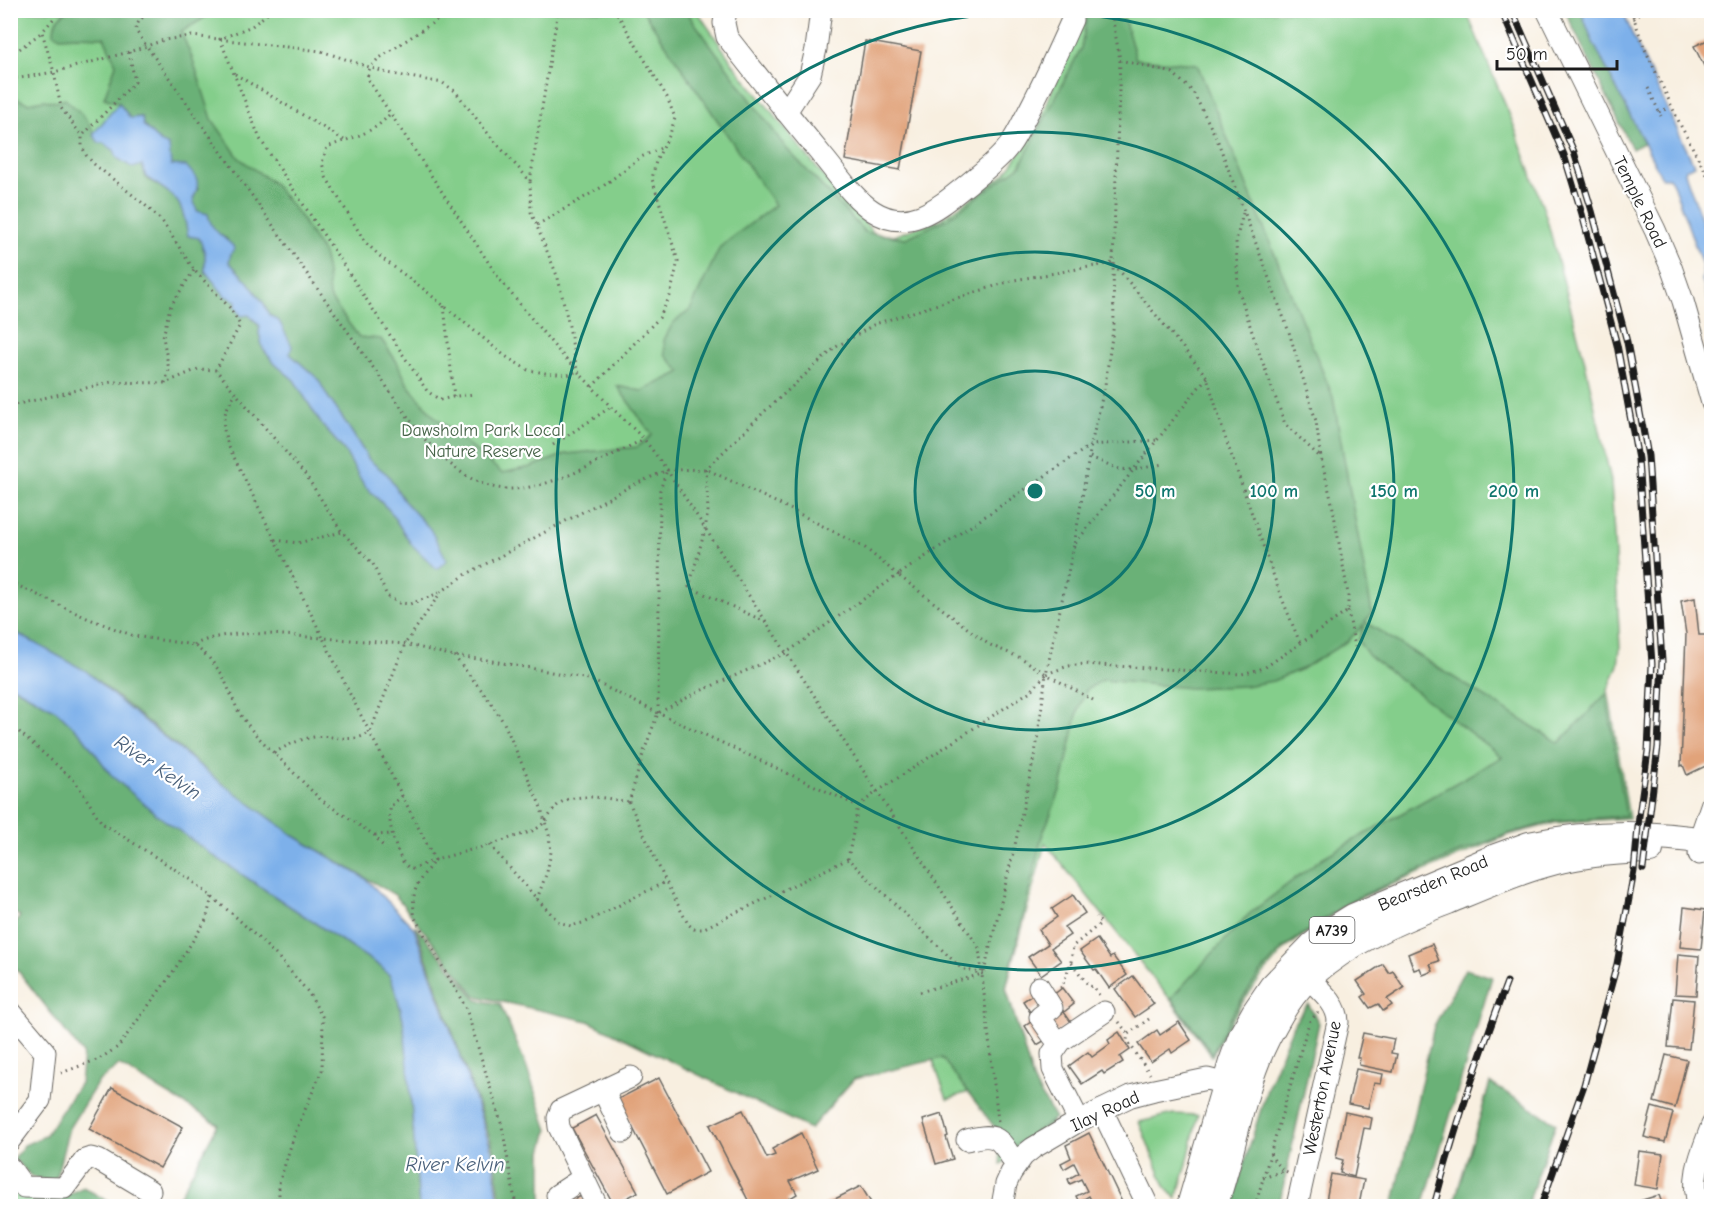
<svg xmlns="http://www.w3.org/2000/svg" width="1722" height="1217" font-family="'Comic Neue',sans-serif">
<rect width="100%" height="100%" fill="#fff"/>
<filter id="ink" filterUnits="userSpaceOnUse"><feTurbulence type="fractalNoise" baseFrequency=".0167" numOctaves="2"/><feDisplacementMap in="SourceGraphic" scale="12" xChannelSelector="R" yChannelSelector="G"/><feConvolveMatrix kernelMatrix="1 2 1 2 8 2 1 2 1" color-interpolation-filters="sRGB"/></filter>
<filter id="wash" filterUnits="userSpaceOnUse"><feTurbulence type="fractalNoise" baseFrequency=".008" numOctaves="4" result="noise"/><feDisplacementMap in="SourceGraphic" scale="24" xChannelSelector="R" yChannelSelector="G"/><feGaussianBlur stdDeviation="1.35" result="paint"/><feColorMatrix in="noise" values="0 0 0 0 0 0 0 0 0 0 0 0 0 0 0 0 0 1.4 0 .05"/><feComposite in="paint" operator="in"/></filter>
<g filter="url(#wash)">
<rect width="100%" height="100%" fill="#f8efe0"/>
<!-- green -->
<g fill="#84ce8b" stroke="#507554" stroke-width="1.5">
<path d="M11,11H697L734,65L829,183L874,233L893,236L941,219L1005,174L1037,129L1053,88L1079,11H1466L1513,123L1546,216L1584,358L1611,481L1620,648L1618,665L1608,690L1629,818L1555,823L1509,835L1351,902L1285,949L1261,977L1240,1006L1212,1056L1169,998L1045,843L1006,988L1034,1083L1052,1123L1001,1164L991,1085L947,1099L929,1050L487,946L296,837L220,782L123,704L86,671L11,630Z"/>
<path d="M1173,1114L1198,1115L1186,1168L1176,1199L1165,1186L1139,1122Z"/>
<path d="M11,1174L110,1206H11Z"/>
</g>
<!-- forest -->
<g fill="#6bb177" stroke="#44664a" stroke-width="1.5">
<path d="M69,10L216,11L181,32L193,60L212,119L239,158L273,183L299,215L323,253L327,272L329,297L359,337L381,339L397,362L408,385L433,415L502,473L531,467L566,454L637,447L652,435L617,386L642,391L681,372L665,355L664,340L673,323L690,310L720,247L775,205L643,11H686L786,148L865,232L906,238L945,220L1020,166L1081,48L1088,11H1122L1136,59L1197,64L1333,397L1372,613L1365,622L1559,743L1606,694L1626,816L1555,821L1508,834L1461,852L1350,901L1282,949L1259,975L1236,1008L1212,1053L1171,998L1249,914L1322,858L1502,757L1369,656L1358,641L1364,624L1348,641L1304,668L1273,681L1245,686L1190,688L1103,680L1087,689L1078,710L1061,788L1042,836L1006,988L1034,1083L1055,1118L1011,1149L942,1058L854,1079L810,1129L588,1021L476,996L395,895L296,837L220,782L86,671L11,630L10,97L16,98L28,103L44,100L57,102L65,99C84,115 89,120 99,143H103L142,164L146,178C177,197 182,198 188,236L199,237L205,253V272L237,301L260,327L259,333L263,349L275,364L294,380L322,425L344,450L364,485L390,511L411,544L430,529L404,501L388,475L369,460L346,423L328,397L318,379L290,354L285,333L279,321L269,315L264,304L248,282L229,262L231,253L227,239C216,233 210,227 208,214L197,211L193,199L198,189L171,166L160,142L143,125L142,117L130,118L119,103L104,98L116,64L104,37L76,36L60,37L54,33C54,21 58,16 69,10Z"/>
<path d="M1565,11H1581L1593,42L1644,143L1632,149Z"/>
<path d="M10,685L56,710L82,735L112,776L156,814L214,856L380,966L390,976L396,992L403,1019L409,1075L419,1206H174L218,1124L119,1065L98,1082L69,1128L55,1182L32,1177L14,1159L24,1145L45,1136L80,1083L83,1054L11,962V930L20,916L10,911Z"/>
<path d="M415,925L477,1000L500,1004L526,1065L548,1130L542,1152V1206H501L494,1150Z"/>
<path d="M1465,969L1492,977L1423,1206H1393L1434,1026Z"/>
<path d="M1308,1004L1319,1023L1279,1206H1231L1268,1086L1294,1023Z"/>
<path d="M1490,1083L1556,1123L1527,1206H1453Z"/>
<path d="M83,1187L116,1206H35L34,1201L53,1203Z"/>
</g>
<!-- water -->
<g fill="#7db0ea" stroke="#4c6683" stroke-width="1.5">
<path d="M1581,11H1623L1633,36L1694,165L1686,169L1685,173L1711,246V310L1702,280L1703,273L1702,265L1672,181L1669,177L1662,178L1593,42Z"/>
<path d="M119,103L130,118L142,117L143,125L160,142L169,146L171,165L186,166C198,178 201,183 193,199L197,211L208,214C211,232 224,236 235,248L231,253L229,262L248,282L264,304L269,315L279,321L292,346L290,354L318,379L328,397L346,423L369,460L388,475L404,501L430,529L447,560L437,569L411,544L390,511L364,485L344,450L322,425L294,380L275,364L263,349L259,333L260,326L249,315L241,316L236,307V301L225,296L205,271V253L199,238L188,236C182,198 177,198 146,177L142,165L133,168L117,158L114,150L103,143H99L93,134Z"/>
<path d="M11,630L86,671L123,704L220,782L296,837L366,879L414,928L465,1070L492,1151L499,1206H419L409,1075L403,1019L396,992L390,976L380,966L214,856L156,814L112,776L82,735L56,710L11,685Z"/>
</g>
<g id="blocks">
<!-- building -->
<g fill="#e1a37a">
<path d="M1712,38V77L1706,65L1704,66L1694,46Z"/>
<path d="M865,41L921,51L900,170L845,160Z"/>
<path d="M1695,598L1699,635H1712V763L1687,775L1683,765L1681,766L1686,634L1681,601Z"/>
<path d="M1073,895L1085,913L1064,927L1070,935L1051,948L1061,961L1041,975L1028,957L1048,944L1039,930L1057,917L1052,909Z"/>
<path d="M1684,907L1705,910L1701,949L1680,947Z"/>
<path d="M1097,939L1110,958L1113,956L1127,975L1109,988L1096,969L1094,970L1080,951Z"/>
<path d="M1432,944L1439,961L1430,964L1433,971L1423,975L1420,968L1414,970L1408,954Z"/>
<path d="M1678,954L1699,956L1696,995L1675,994Z"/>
<path d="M1383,964L1389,973L1393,971L1404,988L1387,999L1392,1005L1383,1011L1378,1004L1370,1008L1362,997L1366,994L1357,981Z"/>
<path d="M1133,976L1154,1004L1135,1017L1115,989Z"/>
<path d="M1062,988L1074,1004L1064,1012L1052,996Z"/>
<path d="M1037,992L1044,1003L1030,1012L1023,1001Z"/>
<path d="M1673,998L1694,1000L1689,1049L1668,1047Z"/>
<path d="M1064,1012L1071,1022L1056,1033L1048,1023Z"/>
<path d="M1037,1018L1049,1038L1037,1045L1025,1026Z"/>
<path d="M1179,1022L1191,1040L1172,1053L1170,1049L1151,1062L1138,1044L1157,1030L1160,1035Z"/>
<path d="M1119,1032L1130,1050L1120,1057L1123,1062L1104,1074L1102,1071L1082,1084L1069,1066L1088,1052L1092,1057L1110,1044L1108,1040Z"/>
<path d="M1363,1033L1394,1039L1391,1053L1397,1054L1393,1072L1359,1065L1360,1058H1357Z"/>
<path d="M1666,1055L1687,1060L1675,1108L1654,1102Z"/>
<path d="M1356,1069L1383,1074L1381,1084L1374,1083L1368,1108L1348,1104Z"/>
<path d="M659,1078L708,1172L667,1194L618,1099Z"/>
<path d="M112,1088L183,1127L160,1168L89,1129Z"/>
<path d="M1652,1107L1673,1113L1665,1142L1644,1137Z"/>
<path d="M743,1110L767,1158L775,1155L772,1149L801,1133L818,1169L790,1181L797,1194L787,1200L790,1206H751L710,1125Z"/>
<path d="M1345,1112L1372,1118L1370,1129L1364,1128L1354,1177L1340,1173L1343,1160L1336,1158Z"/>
<path d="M942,1114L948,1136L946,1137L953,1159L936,1164L923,1120Z"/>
<path d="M596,1115L638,1192L614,1205L572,1128Z"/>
<path d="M1089,1133L1122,1202L1111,1206H1094L1089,1196L1079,1202L1076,1196L1087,1191L1081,1179L1070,1184L1068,1179L1079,1173L1074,1163L1064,1169L1061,1163L1071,1158L1066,1145Z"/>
<path d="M1639,1151L1663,1154L1658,1189L1634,1185Z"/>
<path d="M1331,1174L1364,1180L1359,1205L1347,1203L1346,1206H1325Z"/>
<path d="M861,1186L873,1206H822L833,1200Z"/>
<path d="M583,1195L589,1206H562Z"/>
<path d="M1659,1195L1663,1206H1638L1636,1202Z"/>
</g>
</g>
</g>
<g filter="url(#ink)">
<use href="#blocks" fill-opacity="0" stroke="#696661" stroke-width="1.5"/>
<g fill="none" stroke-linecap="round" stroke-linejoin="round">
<defs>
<g id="minor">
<path d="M726,10L724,23L727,37C759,78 791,118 824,158C839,176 853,198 873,211C910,235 941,205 969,183C983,171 998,161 1009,146C1015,138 1020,128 1025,118C1042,87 1057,53 1072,20V10"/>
<path d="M1547,10L1655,230L1671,267L1683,301L1712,403"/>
<path d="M786,112L810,75L816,49L821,10"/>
<path d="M1699,854L1703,829L1712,803"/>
<path d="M1039,987L1052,1008L1040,1017L1053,1036L1061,1041"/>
<path d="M10,1011L45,1052L40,1100L10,1140"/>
<path d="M603,1090L623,1132"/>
<path d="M1102,1110L1148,1206"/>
<path d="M1079,1121L1053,1069L1052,1054L1061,1041L1104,1012"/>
<path d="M967,1140C999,1131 1000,1140 1016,1165"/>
<path d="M10,1168L24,1187L64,1188L85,1160L91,1158L98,1160L150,1191"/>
<path d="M559,1201L557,1195L583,1178"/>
<path d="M597,1206L559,1127L558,1118L561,1110L631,1077"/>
<path d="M1002,1206L1006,1184L1011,1173L1023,1156L1033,1148L1079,1121L1131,1096L1154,1090L1207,1079L1239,1087"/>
<path d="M1297,1206L1338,1022C1338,1004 1320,990 1308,978"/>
<path d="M1699,1206C1689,1178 1702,1152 1712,1125"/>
</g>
<g id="major">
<path d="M1190,1206L1232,1062L1242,1035L1255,1012L1272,987L1312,946L1332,930L1353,917L1496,857L1529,845C1590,832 1650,832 1712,842"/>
<path d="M1214,1206C1235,1148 1242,1078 1274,1025C1283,1008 1295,990 1309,977C1349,941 1398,920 1448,901C1479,888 1510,874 1542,865C1576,854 1614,851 1650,850"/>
</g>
</defs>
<!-- minor casing -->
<use href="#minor" stroke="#696661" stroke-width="23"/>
<!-- major casing -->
<use href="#major" stroke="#696661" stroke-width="28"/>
<!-- path -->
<g stroke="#696661" stroke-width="3" stroke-dasharray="1.5 4.5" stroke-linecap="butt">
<path d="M61,10L42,32L54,72L61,108L82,136"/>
<path d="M152,10C145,15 136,21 136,31L420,434C440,456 466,483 498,488C540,496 606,458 644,439"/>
<path d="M272,10L252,26L220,39L260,139L427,391L440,400L457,396L475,394"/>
<path d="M452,10L378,59L370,67L367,78L500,280L555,347L611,407L644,439L667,470L979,948L998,1121"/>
<path d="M1631,10L1644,47L1681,126L1712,184"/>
<path d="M1633,19L1642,10"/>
<path d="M129,52L135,82L82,136V146L86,155L94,164L145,205L162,221L194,270L230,308L240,325L216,370"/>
<path d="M10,56L42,32"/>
<path d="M235,74L344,140"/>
<path d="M10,78H20L54,72L129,52L164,40L192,36L321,51L387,73L443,83L455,91L490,136L530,181L531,212L558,278L569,326L577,370"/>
<path d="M1648,88L1661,116"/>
<path d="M1659,112L1668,108"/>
<path d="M389,115C373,134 350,138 327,147L322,163L326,177L365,242L383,259L421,287L505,356L528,370L545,373L568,375L578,371"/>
<path d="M530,181L558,10"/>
<path d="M1243,213L1236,241L1238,288L1254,338L1285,424L1321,458"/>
<path d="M537,225L602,187L641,157L661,148"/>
<path d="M1113,263L1114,323L1105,385L1091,445L1074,545L1207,377"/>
<path d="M1114,264L1207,377L1225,437L1279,591L1300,643"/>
<path d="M444,306L454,397"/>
<path d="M165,383L169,370L163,337L170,307L194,270"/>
<path d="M592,387L659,318L670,296L678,261L652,179L656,161L670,134L675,118L667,97L615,10"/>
<path d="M10,406L111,382L165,383L198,369L216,370L307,477L342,532L373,564L387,596L399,603L410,604L439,593"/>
<path d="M553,445L611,407"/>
<path d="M1090,457L1119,469L1133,470L1163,464"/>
<path d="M275,540L298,543L342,532"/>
<path d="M10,582L87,618L134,636L194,645L209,658L222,674L239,713L254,733L321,800L374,835L383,846"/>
<path d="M1348,611L1355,647"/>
<path d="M766,622L689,587L705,530L708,511L706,469L765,411L836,347L875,324L1014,280L1113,263L1120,60L1111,10"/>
<path d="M194,645C230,626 283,636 323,638L228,445C220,421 223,414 236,392"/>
<path d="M454,656L487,697L504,723L540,805L549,835L551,852L547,872L537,899"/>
<path d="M1093,700L1046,674L1068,666L1084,664L1242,674L1264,668L1348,611V594L1332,503L1321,458L1316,421L1289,332L1217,139L1193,92L1173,73L1120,60"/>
<path d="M658,713L660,490L667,470"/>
<path d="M10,724L75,781L102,823L190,879L236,917L278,957L308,992L323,1018L322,1070L295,1133L279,1183V1206"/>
<path d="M274,753C286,746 299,739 314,737C335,734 351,745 370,732L405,644L441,592L465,575L631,486L667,470L706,469L792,510L865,548L898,575L786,653L698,692L658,713L643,754L629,802L666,882L688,924L694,929H702L848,859L961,968L983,974"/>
<path d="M402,796C399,799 393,803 391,807C386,817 396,854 404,863C406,866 409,867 412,869C442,856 474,850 505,840C515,836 527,834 536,829C552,820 551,801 574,798C593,795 611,799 629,802"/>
<path d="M375,835L391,834"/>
<path d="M490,845L537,899L559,922L571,926L586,922L665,882"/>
<path d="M848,859L858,806L878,791L1032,690L1046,674L1074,545"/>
<path d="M1071,962L1073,946L1101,923L1096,917"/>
<path d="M984,972L1015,845L1037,743L1046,674L1023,659L988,644L898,575L1091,445L1158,440"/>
<path d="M1060,988L1062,987L1071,962L1089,986L1094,987L1099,995"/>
<path d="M920,992L982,974"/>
<path d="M1149,1019L1128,1034L1127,1040L1150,1074"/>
<path d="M1119,1022L1128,1034"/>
<path d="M61,1073L99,1059L118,1047L171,975L206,920L212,897"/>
<path d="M1270,1154C1275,1161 1279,1170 1288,1172"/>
<path d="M1263,1178L1283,1171"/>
<path d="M516,1206L502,1126L466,1008L415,918C410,890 418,881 435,860L350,694L323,638L405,644L454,656L487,660L589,679L658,713L858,806"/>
<path d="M1255,1206L1307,1029L1310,1021L1318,1012"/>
</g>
<!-- minor -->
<use href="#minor" stroke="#fff" stroke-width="21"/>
<!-- major -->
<use href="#major" stroke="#fff" stroke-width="26"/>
<defs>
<g id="rail">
<path d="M1501,10L1564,155L1582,214L1617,345L1638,459L1652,664L1648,751L1639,816L1634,871L1617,964L1584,1085L1541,1206"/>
<path d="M1512,10L1574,152L1592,211L1627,342L1648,456L1662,661L1658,747L1643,869"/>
<path d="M1434,1206C1454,1130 1479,1056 1507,982"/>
</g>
</defs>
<!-- rail casing -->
<use href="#rail" stroke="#1c1c1c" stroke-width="7"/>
<!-- rail -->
<use href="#rail" stroke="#fff" stroke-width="4.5" stroke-dasharray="14" stroke-linecap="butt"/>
</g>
</g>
<!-- distance rings -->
<circle cx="1035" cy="491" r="120" fill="#0f766e" fill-opacity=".12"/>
<g fill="none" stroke="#0f766e" stroke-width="3">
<circle cx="1035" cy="491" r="120"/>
<circle cx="1035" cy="491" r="239"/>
<circle cx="1035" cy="491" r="359"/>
<circle cx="1035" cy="491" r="479"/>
</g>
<g text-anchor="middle" stroke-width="4.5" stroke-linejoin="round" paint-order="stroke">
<!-- shield labels -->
<rect fill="#fff" stroke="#606060" stroke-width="1.5" x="1309.5" y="917" width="45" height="26" rx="4.5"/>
<g font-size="16" font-weight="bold" fill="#1c1c1c">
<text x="1332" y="936">A739</text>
</g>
<!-- street labels -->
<g font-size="18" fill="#1c1c1c" stroke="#fff">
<text transform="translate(1640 202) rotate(64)" y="6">Temple Road</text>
<text transform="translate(1433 883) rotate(-23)" y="6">Bearsden Road</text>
<text transform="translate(1322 1088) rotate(-79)" y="6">Westerton Avenue</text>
<text transform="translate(1105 1111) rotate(-25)" y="6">Ilay Road</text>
</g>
<!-- park labels -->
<g font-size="18" fill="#466348" stroke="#fff">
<text x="483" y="436">Dawsholm Park Local<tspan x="483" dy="21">Nature Reserve</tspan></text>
</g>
<!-- water labels -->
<g font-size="20" font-style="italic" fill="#485f79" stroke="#fff">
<text transform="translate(158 767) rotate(34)" y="7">River Kelvin</text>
<text x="455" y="1171">River Kelvin</text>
</g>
</g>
<circle cx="1035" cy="491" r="9" fill="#0f766e" stroke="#fff" stroke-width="3"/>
<g font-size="18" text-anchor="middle" font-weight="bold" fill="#0f766e" stroke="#fff" stroke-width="4.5" stroke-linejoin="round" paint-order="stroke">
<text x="1155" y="497">50 m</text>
<text x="1274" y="497">100 m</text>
<text x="1394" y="497">150 m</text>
<text x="1514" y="497">200 m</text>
</g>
<!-- margin -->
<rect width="1722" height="1217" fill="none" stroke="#fff" stroke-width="36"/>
<!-- scale -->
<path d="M1497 60v9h120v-9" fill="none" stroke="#1c1c1c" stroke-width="3"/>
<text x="1506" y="60" font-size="18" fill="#1c1c1c" stroke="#ffffff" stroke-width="4.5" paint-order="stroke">50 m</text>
</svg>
